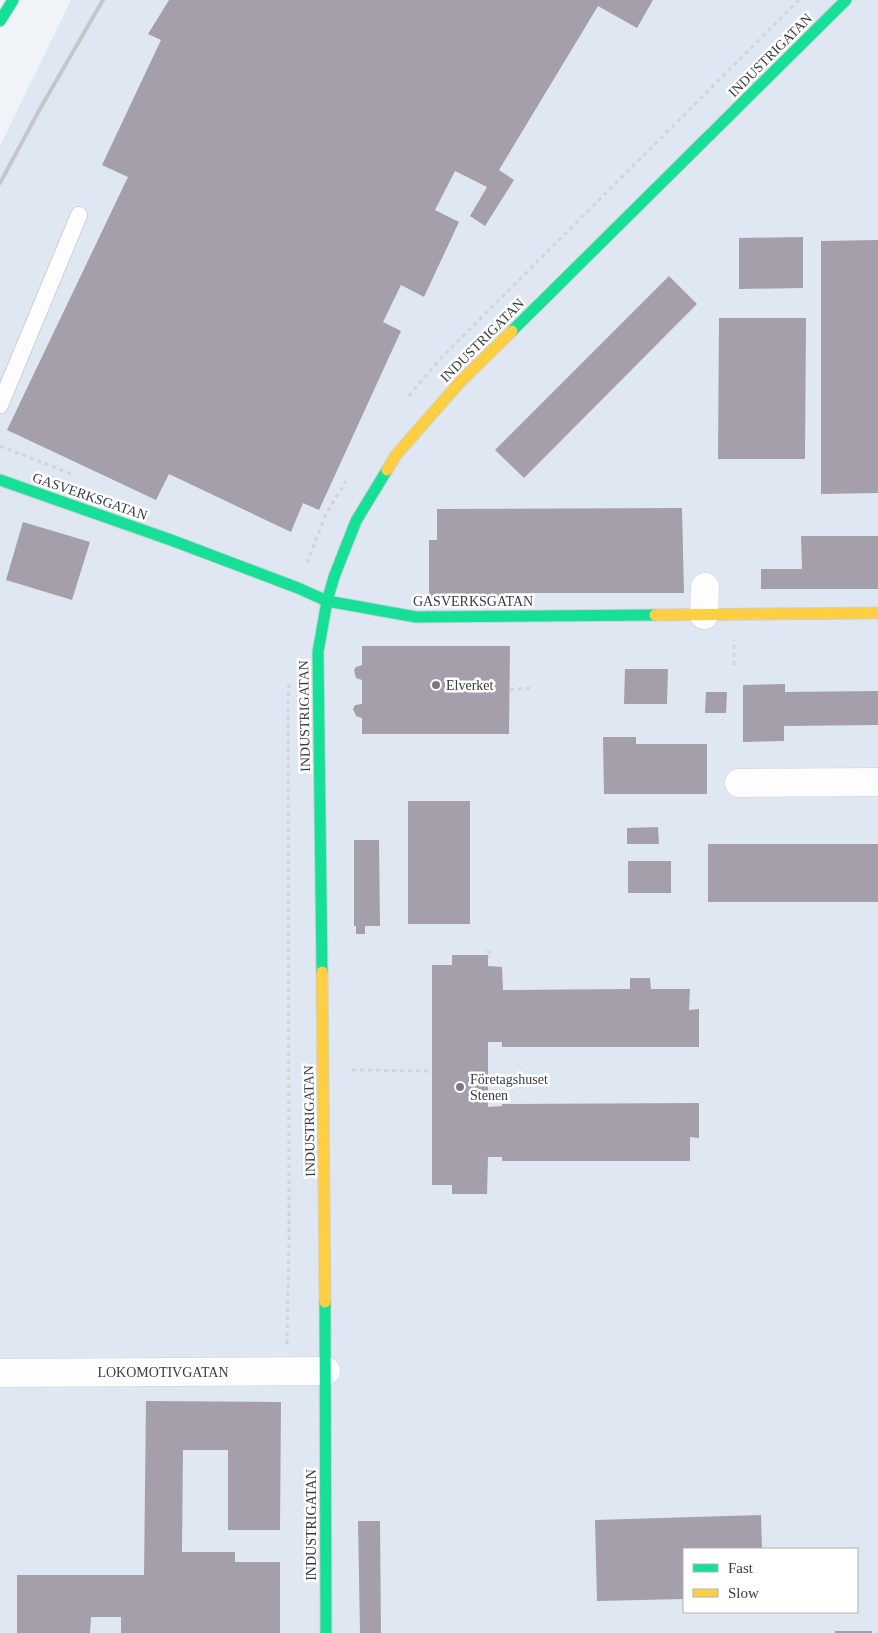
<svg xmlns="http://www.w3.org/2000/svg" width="878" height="1633" font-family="'Times New Roman',serif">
<rect width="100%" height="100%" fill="#f0f4f9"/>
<!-- built -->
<path fill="#dfe8f2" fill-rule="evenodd" d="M71,0H878V1633H0V146ZM684,1549H857V1612H684Z"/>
<!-- building -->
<g fill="#a49fab">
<path d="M169,0H653L637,28L598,6L499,170L514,180L485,226L470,216L487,187L455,171L435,210L459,222L424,297L401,285L383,322L401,331L319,510L303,503L291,532L169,474L156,500L7,430L128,177L102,165L161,40L148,34Z"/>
<path d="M803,237V288L739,289V238Z"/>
<path d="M878,240V493L821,494V241Z"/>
<path d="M669,276L697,304L524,478L495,450Z"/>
<path d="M719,318H806L805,459H718Z"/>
<path d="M682,508L684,593H504V602H429V540H437V509Z"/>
<path d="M23,522L90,542L72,600L6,580Z"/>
<path d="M801,536H878V589H761V569H802Z"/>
<path d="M362,646H510L509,734H362V718L356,716L353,709L355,705L362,704V680L356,678L354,670L356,667L362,665Z"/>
<path d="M625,669H668L667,704H624Z"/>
<path d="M785,684V692L878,691V725L784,726V741L743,742V685Z"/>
<path d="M706,692H727L726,713H705Z"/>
<path d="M603,737H636V744H707V794H604Z"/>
<rect x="408" y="801" width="62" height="123"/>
<path d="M658,827L659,844H627V828Z"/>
<path d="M354,840H379L380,926H365V934H356V926H354Z"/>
<rect x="708" y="844" width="170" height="58"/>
<rect x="628" y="861" width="43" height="32"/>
<path d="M452,955H488V966L502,967L503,990L630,989V978H650L651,989H690L689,1010L699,1009V1047H502V1042H488V1107L502,1106V1104L699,1103V1138L690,1137V1161H502V1157H488L487,1194H452V1185H432V965H452Z"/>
<path d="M146,1401L281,1402L280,1530H228V1450H183L182,1552H235V1562H280V1633H121V1617H91L90,1633H17V1575H144Z"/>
<path d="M761,1515L762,1549H684V1599L597,1601L595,1520Z"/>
<path d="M358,1521H380L381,1633H360Z"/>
<rect x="835" y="1631" width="37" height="2"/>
</g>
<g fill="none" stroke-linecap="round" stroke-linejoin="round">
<defs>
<path id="lane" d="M0,405L79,215"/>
<g id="street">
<path d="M704,615L705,587"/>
<path d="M739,783L878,782"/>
<path d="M0,1373L326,1371"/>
</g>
<g id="fast">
<path d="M0,21L13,0"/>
<path d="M512,331L846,0"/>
<path d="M0,480L171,540L298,588L327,601L416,617L655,615"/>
<path d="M322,972L318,652L327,601L334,577L356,521L387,470"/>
<path d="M325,1302L326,1633"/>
</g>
<g id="slow">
<path d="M387,470L396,455L460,382L512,331"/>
<path d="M655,615L878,613"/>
<path d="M322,972L325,1302"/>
</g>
</defs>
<!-- lane casing -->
<use href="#lane" stroke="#ced1d5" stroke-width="18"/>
<!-- street casing -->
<use href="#street" stroke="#ced1d5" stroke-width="29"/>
<!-- fast casing -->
<use href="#fast" stroke="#ced1d5" stroke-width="13"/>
<!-- slow casing -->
<use href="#slow" stroke="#ced1d5" stroke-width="13"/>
<!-- path -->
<g stroke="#d4d4d6" stroke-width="3" stroke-dasharray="4 4" stroke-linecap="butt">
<path d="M409,396L438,361L799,0"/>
<path d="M0,446L74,475"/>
<path d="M307,563L326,514L346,481"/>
<path d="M734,665V640"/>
<path d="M510,690L530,688"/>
<path d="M487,951L491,953L489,958"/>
<path d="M352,1070L432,1071"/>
<path d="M287,1344L289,1239L288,700L289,683"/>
</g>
<!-- lane -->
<use href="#lane" stroke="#fdfdfe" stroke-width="16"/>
<!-- street -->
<use href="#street" stroke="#fdfdfe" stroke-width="28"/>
<!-- fast -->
<use href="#fast" stroke="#16e098" stroke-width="11"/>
<!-- slow -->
<use href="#slow" stroke="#ffcf43" stroke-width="11"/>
<!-- rail -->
<path stroke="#c5c6c7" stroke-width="4" d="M0,183L41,107L103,0"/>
</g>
<!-- markers -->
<g fill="#787c80" stroke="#fff" stroke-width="2">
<circle cx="436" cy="685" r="5"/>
<circle cx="460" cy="1087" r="5"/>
</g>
<g text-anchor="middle" stroke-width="5" stroke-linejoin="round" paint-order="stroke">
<!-- street labels -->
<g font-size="14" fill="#383c3f" stroke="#fff">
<text transform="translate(770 55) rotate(-45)" y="5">INDUSTRIGATAN</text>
<text transform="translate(482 340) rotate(-45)" y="5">INDUSTRIGATAN</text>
<text transform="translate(90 496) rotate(19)" y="5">GASVERKSGATAN</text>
<text x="473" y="606">GASVERKSGATAN</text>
<text transform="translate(304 716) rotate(-91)" y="5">INDUSTRIGATAN</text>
<text transform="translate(309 1121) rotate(-91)" y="5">INDUSTRIGATAN</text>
<text x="163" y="1377">LOKOMOTIVGATAN</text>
<text transform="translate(311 1525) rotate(-90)" y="5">INDUSTRIGATAN</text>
</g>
<!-- poi labels -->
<g font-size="14" fill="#383c3f" stroke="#fff" text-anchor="start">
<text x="446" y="690">Elverket</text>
<text x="470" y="1084">Företagshuset<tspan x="470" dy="16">Stenen</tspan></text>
</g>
</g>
<!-- legend -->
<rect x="683" y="1548" width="175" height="65" fill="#ffffff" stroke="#afb1b2"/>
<rect x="693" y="1564" width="25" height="8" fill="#16e098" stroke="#afb1b2"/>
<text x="728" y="1573" font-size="15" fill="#383c3f">Fast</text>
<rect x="693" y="1589" width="25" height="8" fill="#ffcf43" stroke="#afb1b2"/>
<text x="728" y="1598" font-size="15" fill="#383c3f">Slow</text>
</svg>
